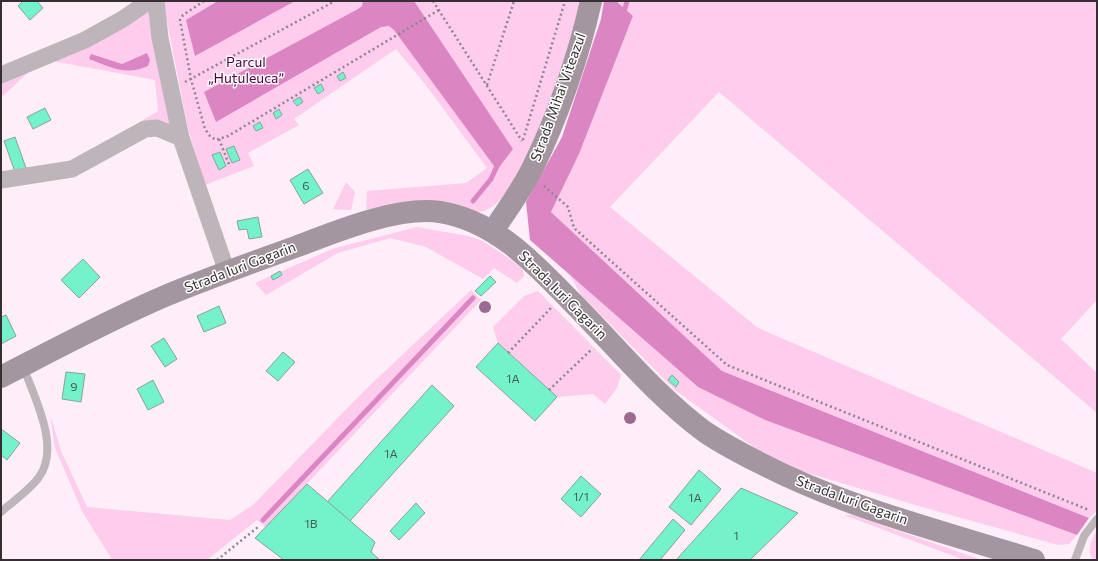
<svg xmlns="http://www.w3.org/2000/svg" width="1098" height="561" font-family="Commissioner,sans-serif">
<rect width="100%" height="100%" fill="#feeef8"/>
<!-- green -->
<g fill="#fecced">
<path d="M163,1H581C569,44 528,203 480,212C473,213 452,204 442,204C417,203 391,208 366,209L367,191L466,183L487,168L425,84L396,49L294,119L299,125L248,153L254,166L205,185L188,129Z"/>
<path d="M616,1H1097V300L1061,339L1097,373V413L719,92L610,207L758,328L1097,473V511L1089,518L722,371L551,212L579,154L633,16Z"/>
<path d="M150,8L173,126L143,120L158,111L155,80L47,60Z"/>
<path d="M37,64L3,96L1,92V81Z"/>
<path d="M346,182L355,192L351,210L333,209Z"/>
<path d="M417,227L468,236L483,241L510,259L523,270L524,276L517,283L494,268L483,279L426,247L390,238L338,253L266,295L255,283L332,249Z"/>
<path d="M570,275L698,387L765,420L1077,535L1069,544L1058,545L922,507L801,471L758,450L675,390L581,295Z"/>
<path d="M471,290L481,300L266,527L257,520L207,560H112L111,558L83,513L55,448L50,414L61,451L87,507L230,520L254,504L365,390Z"/>
<path d="M538,291L621,375L617,388L605,404L593,394L557,397L498,343L493,327L524,296Z"/>
<path d="M844,515H852L982,560H964Z"/>
<path d="M1097,529V560H1093C1086,549 1092,539 1097,529Z"/>
</g>
<!-- water -->
<g fill="#db86c2">
<path d="M218,1H295L195,56L186,20Z"/>
<path d="M363,1H414L513,149L497,170L394,30L389,26L381,27L216,122L204,92L358,9L362,6Z"/>
<path d="M604,1H616L633,16L579,154L551,212L722,371L1089,518L1077,535L765,420L698,387L530,240L526,202L562,137L601,19Z"/>
<path d="M147,53L150,60L148,66C126,76 110,67 89,59L91,54L122,64Z"/>
</g>
<g fill="none" stroke-linecap="round" stroke-linejoin="round">
<!-- stream -->
<g stroke="#db86c2" stroke-width="5">
<path d="M623,16L627,1"/>
<path d="M473,201L491,179L498,164"/>
<path d="M263,520L473,298"/>
</g>
</g>
<!-- building -->
<g fill="#74f2c9" stroke="#8ba199">
<path d="M23,1H37L43,8L30,20L18,6Z"/>
<path d="M343,72L346,78L340,81L337,76Z"/>
<path d="M321,84L324,90L318,94L314,88Z"/>
<path d="M300,97L303,102L297,106L293,101Z"/>
<path d="M45,108L51,120L33,129L27,117Z"/>
<path d="M279,109L282,115L276,119L273,113Z"/>
<path d="M260,122L263,128L256,131L253,126Z"/>
<path d="M15,137L26,168L15,172L4,141Z"/>
<path d="M234,146L240,160L232,163L226,149Z"/>
<path d="M220,152L226,166L219,170L212,155Z"/>
<path d="M308,169L323,193L304,204L290,180Z"/>
<path d="M258,217L262,237L249,239L247,229L239,230L237,221Z"/>
<path d="M83,259L100,277L79,298L61,280Z"/>
<path d="M280,271L282,275L273,280L271,276Z"/>
<path d="M490,276L496,282L481,296L475,291Z"/>
<path d="M219,306L226,323L204,332L197,316Z"/>
<path d="M6,315L16,336L1,344V317Z"/>
<path d="M164,338L177,359L165,367L151,346Z"/>
<path d="M498,343L557,397L535,421L476,367Z"/>
<path d="M283,352L295,362L278,381L266,371Z"/>
<path d="M66,372L85,374L81,402L62,399Z"/>
<path d="M672,375L679,382L676,387L668,380Z"/>
<path d="M153,380L164,402L148,410L137,389Z"/>
<path d="M432,385L454,406L350,521L327,502Z"/>
<path d="M1,429L20,443L7,460L1,455Z"/>
<path d="M699,470L721,489L691,525L669,507Z"/>
<path d="M581,476L601,494L581,517L561,499Z"/>
<path d="M307,484L375,542L371,552L380,560H284L255,538Z"/>
<path d="M741,488L798,513L750,560H676Z"/>
<path d="M416,503L425,513L399,540L390,531Z"/>
<path d="M673,519L685,530L660,560H639Z"/>
</g>
<g fill="none" stroke-linecap="round" stroke-linejoin="round">
<!-- path -->
<g stroke="#90858c" stroke-width="2.5" stroke-dasharray="2 3" stroke-linecap="butt">
<path d="M204,1L183,15L180,20L191,79L205,129L210,136L216,140L228,136L439,10"/>
<path d="M433,1L522,141"/>
<path d="M185,82L335,1"/>
<path d="M487,85L514,1"/>
<path d="M219,139L230,167"/>
<path d="M523,140L565,1"/>
<path d="M544,186L568,207L574,228L727,365L1089,510"/>
<path d="M508,353L552,307"/>
<path d="M549,390L592,349"/>
<path d="M217,560L258,527"/>
</g>
<!-- lane -->
<g stroke="#bdb5ba" stroke-width="8">
<path d="M1,512C12,502 31,489 39,477C61,447 34,397 23,366"/>
<path d="M1075,560L1084,536L1097,519"/>
</g>
<!-- street -->
<g stroke="#bdb5ba" stroke-width="17">
<path d="M156,1L160,38L181,138L227,272"/>
<path d="M1,75L85,40L123,19L149,1"/>
<path d="M1,180L72,169L145,129L157,128L181,138"/>
</g>
<!-- secondary -->
<g stroke="#a3969e" stroke-width="22">
<path d="M493,231C506,211 521,191 532,169C557,119 579,55 591,1"/>
<path d="M1,377C55,349 109,320 165,296C209,278 253,262 298,246C337,231 398,206 440,212C495,221 533,262 570,300C614,344 654,394 705,432C723,444 742,454 762,464C847,508 942,531 1034,560"/>
</g>
</g>
<!-- trees -->
<g fill="#9d6b92">
<circle cx="485" cy="307" r="6"/>
<circle cx="630" cy="418" r="6"/>
</g>
<g text-anchor="middle" stroke-width="3" stroke-linejoin="round" paint-order="stroke">
<!-- number labels -->
<g font-size="12" fill="#455f58">
<text x="306" y="190">6</text>
<text x="513" y="383">1A</text>
<text x="74" y="391">9</text>
<text x="391" y="458">1A</text>
<text x="581" y="501">1/1</text>
<text x="695" y="502">1A</text>
<text x="311" y="528">1B</text>
<text x="736" y="540">1</text>
</g>
<!-- park labels -->
<g font-size="14" fill="#4e003f" stroke="#fff">
<text x="246" y="67">Parcul<tspan x="246" dy="16">„Huțuleuca”</tspan></text>
</g>
<!-- street labels -->
<g font-size="14" fill="#352e33" stroke="#fff">
<text transform="translate(558 97) rotate(-70)" y="5">Strada Mihai Viteazul</text>
<text transform="translate(240 267) rotate(-21)" y="5">Strada Iuri Gagarin</text>
<text transform="translate(563 295) rotate(45)" y="5">Strada Iuri Gagarin</text>
<text transform="translate(852 500) rotate(20)" y="5">Strada Iuri Gagarin</text>
</g>
</g>
<!-- border -->
<rect width="1098" height="561" fill="none" stroke="#352e33" stroke-width="4"/>
</svg>
